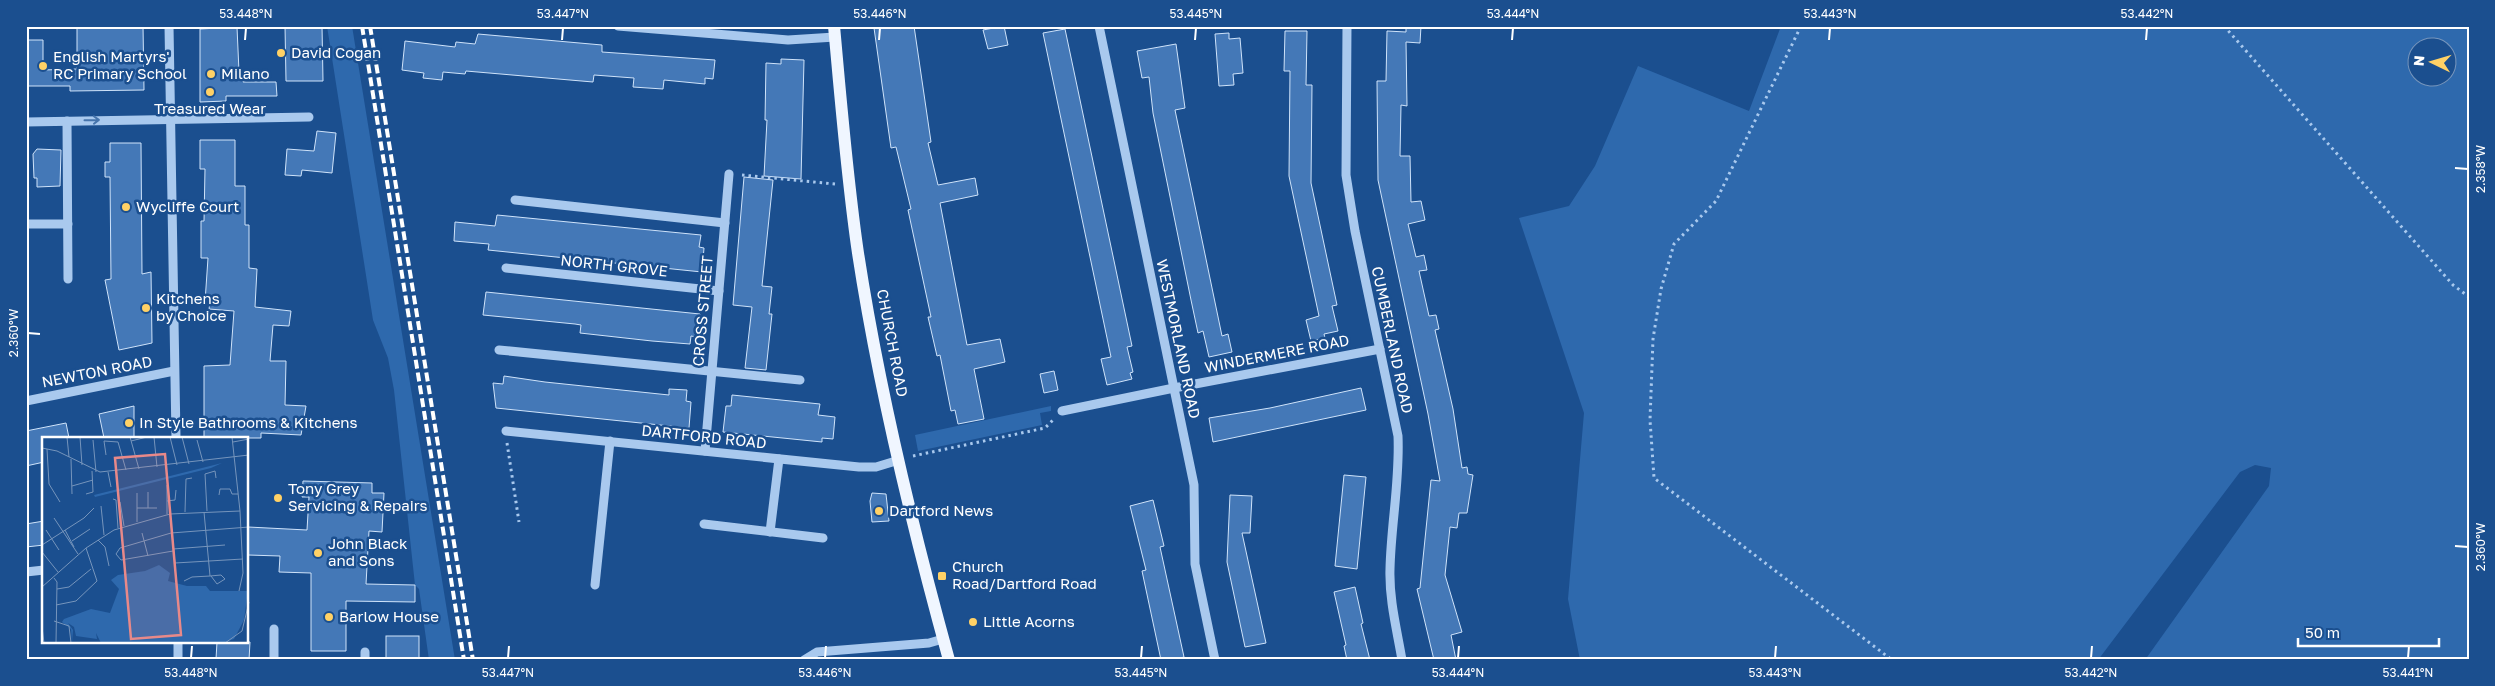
<svg xmlns="http://www.w3.org/2000/svg" width="2495" height="686" font-family="'Golos Text',sans-serif">
<rect width="100%" height="100%" fill="#1b4f8f"/>
<!-- green -->
<g fill="#2e69ad" fill-rule="evenodd">
<path d="M327,26H352L455,660H429L419,589L415,585L394,390L388,358L373,320Z"/>
<path d="M1781,26H2469V660H2145L2269,486L2271,468L2255,465L2240,472L2098,660H1580L1568,599L1584,413L1519,218L1569,206L1595,166L1638,66L1749,111ZM2418,48H2448V78H2418Z"/>
<path d="M1051,406V411L1040,413L1042,425L918,451L915,435Z"/>
</g>
<!-- building -->
<g fill="#4478b7" stroke="#cfe3fa">
<path d="M77,26H143L144,90L70,91V86H26V40H43V70L77,69Z"/>
<path d="M285,26H322L323,81H286Z"/>
<path d="M888,26H914L931,142L928,143L938,185L975,178L978,195L940,203L967,345L1000,339L1005,362L974,369L984,419L958,424L955,410L951,411L940,355L937,356L928,317H931L908,210L911,209L896,147L891,148L874,28Z"/>
<path d="M1004,26L1008,45L988,49L983,30Z"/>
<path d="M1406,26H1421L1420,43L1406,42L1407,106L1401,105L1400,156H1410L1411,202L1421,201L1425,220L1408,224L1416,257L1424,255L1427,270L1419,271L1429,316L1436,315L1439,329L1435,330L1453,409L1462,468L1467,467L1468,474L1473,475L1467,513H1459L1457,528L1450,527L1445,575L1462,632L1451,635L1456,660H1434L1417,589L1420,588L1431,480L1440,481L1428,414L1378,180L1377,81H1386L1387,31L1406,32Z"/>
<path d="M237,27L239,72H243V82H276L277,96H226V101L200,102V29Z"/>
<path d="M1065,29L1132,346L1127,347L1133,372L1130,373L1132,379L1107,385L1101,359L1111,357L1043,33Z"/>
<path d="M1285,31H1307L1306,85H1312L1311,183L1337,305L1332,306L1338,331L1324,334L1325,338L1311,341L1306,320L1319,316L1289,176L1290,71H1284Z"/>
<path d="M1229,33V39L1240,38L1243,73L1233,74L1234,85L1219,86L1215,34Z"/>
<path d="M478,34L602,45V52L715,60L713,79L705,78V84L664,80L663,89L633,87L634,78L594,75L593,82L466,71L465,74L443,72L442,80L423,78L424,73L402,70L405,41L455,47L456,42L475,44Z"/>
<path d="M1176,44L1185,108L1175,110L1222,336L1228,334L1232,352L1209,357L1203,331L1198,333L1191,300L1153,113L1149,77L1142,78L1137,51Z"/>
<path d="M781,59L804,60L801,179L764,176L767,120H765L766,63L781,64Z"/>
<path d="M317,131L336,133L332,173L302,170L301,176L285,175L287,149L314,151Z"/>
<path d="M200,140H235V186H245V225H249V268L257,269L255,307L291,311L289,326L273,325L270,361H286L285,405L306,406L301,435L261,433V438H204V366L230,365L234,311L209,309L210,302H205L208,258H201V221H204L205,169H200Z"/>
<path d="M110,143H141L142,274L151,272L152,343L119,350L105,280L111,279L110,177H105V162H110Z"/>
<path d="M37,149L61,150L60,186L37,187V178H34L33,154Z"/>
<path d="M744,177L773,180L762,286L772,287L769,314H772L766,370L745,368L752,307L733,305Z"/>
<path d="M497,215L701,235L699,247L704,248L702,272L488,250L489,244L454,241L455,222L495,226Z"/>
<path d="M486,292L700,314L697,337L691,336L690,344L652,341L580,333L581,325L575,324L483,315Z"/>
<path d="M1054,371L1058,390L1044,393L1040,374Z"/>
<path d="M504,376L545,382L669,395V389L687,390L686,401L691,402L689,428L496,408L493,383L503,384Z"/>
<path d="M1361,388L1366,410L1213,442L1209,418L1270,408Z"/>
<path d="M732,395L820,404L818,415L835,417L833,439L822,438V442L723,432L726,406H731Z"/>
<path d="M134,406V438H104L99,414Z"/>
<path d="M66,423L69,438H44V462L26,466V431Z"/>
<path d="M1344,475L1366,477L1357,569L1335,566Z"/>
<path d="M303,481L372,483V493H384L382,532L369,531L366,584L415,585V602L346,601V651H311V573L279,572L280,556L248,555V527L307,530L309,497H302Z"/>
<path d="M872,493L886,494L889,521L872,522L870,501Z"/>
<path d="M1230,495L1252,496L1250,533H1242L1266,643L1245,647L1227,562Z"/>
<path d="M1153,500L1164,546L1160,547L1184,657L1173,660H1161L1142,571L1146,570L1130,506Z"/>
<path d="M44,521V545L26,547V524Z"/>
<path d="M1355,587L1363,623L1361,624L1370,660H1347L1344,646L1346,645L1334,592Z"/>
<rect x="386" y="636" width="33" height="24"/>
<path d="M217,642H250L249,660L216,659Z"/>
</g>
<g fill="none" stroke-linecap="round" stroke-linejoin="round">
<!-- path -->
<g stroke="#a9c9ee" stroke-width="3" stroke-dasharray="2.5 4" stroke-linecap="butt">
<path d="M1801,26L1716,201L1674,244L1661,289L1653,339L1650,420L1654,478L1892,660"/>
<path d="M2224,26L2453,285L2469,297"/>
<path d="M742,175L835,184"/>
<path d="M507,443L519,522"/>
<path d="M913,456L1045,428L1053,420"/>
</g>
<!-- minor -->
<g stroke="#a9c9ee" stroke-width="9">
<path d="M169,26L176,438"/>
<path d="M618,26L788,40L835,37"/>
<path d="M1099,26L1194,485L1195,564L1215,660"/>
<path d="M1347,26L1346,175L1355,231L1398,436C1400,481 1391,524 1390,569C1389,600 1397,630 1402,660"/>
<path d="M67,121L68,279"/>
<path d="M26,122L309,117"/>
<path d="M515,200L725,223"/>
<path d="M26,224H68"/>
<path d="M506,268L719,291"/>
<path d="M499,350L800,380"/>
<path d="M26,401L174,371"/>
<path d="M1062,411L1174,388L1380,349"/>
<path d="M506,431L859,467H876L899,460"/>
<path d="M705,451L729,174"/>
<path d="M704,524L823,538"/>
<path d="M770,532L779,459"/>
<path d="M26,572L44,570"/>
<path d="M595,585L610,441"/>
<path d="M274,629V660"/>
<path d="M178,642V660"/>
<path d="M365,660V652"/>
<path d="M804,660L817,652L929,643L943,639"/>
</g>
<!-- major -->
<path stroke="#f0f6ff" stroke-width="12" d="M834,26C841,102 847,178 858,253C879,390 912,526 949,660"/>
<!-- rail -->
<g stroke="#fff" stroke-width="4" stroke-dasharray="9 4" stroke-linecap="butt">
<path d="M362,26L464,660"/>
<path d="M370,26L473,660"/>
</g>
</g>
<!-- one-way arrows -->
<defs><path id="oneway-shaft" d="M-6 0H5M1.5-3L5.5 0L1.5 3" fill="none" stroke-width="1.6" stroke-linecap="round" stroke-linejoin="round" transform="scale(1.25)"/></defs>
<use stroke="#4674ac" href="#oneway-shaft" transform="translate(92 120) rotate(-1)"/>
<!-- ticks -->
<path fill="none" stroke="#fff" stroke-width="2" d="M245,40L246,28M562,40L563,28M879,40L880,28M1195,40L1196,28M1512,40L1513,28M1829,40L1830,28M2146,40L2147,28M2455,168L2468,169M28,333L40,334M2455,546L2468,547M191,658L192,646M508,658L509,646M825,658L826,646M1141,658L1142,646M1458,658L1459,646M1775,658L1776,646M2091,658L2092,646M2408,658L2409,646"/>
<!-- markers -->
<g fill="#ffd166" stroke="#1b4f8f" stroke-width="2">
<circle cx="281" cy="53" r="5"/>
<circle cx="43" cy="66" r="5"/>
<circle cx="211" cy="74" r="5"/>
<circle cx="210" cy="92" r="5"/>
<circle cx="126" cy="207" r="5"/>
<circle cx="146" cy="308" r="5"/>
<circle cx="129" cy="423" r="5"/>
<circle cx="278" cy="498" r="5"/>
<circle cx="879" cy="511" r="5"/>
<circle cx="318" cy="553" r="5"/>
<rect x="937" y="571" width="10" height="10" rx="2.5"/>
<circle cx="329" cy="617" r="5"/>
<circle cx="973" cy="622" r="5"/>
</g>
<g text-anchor="middle" stroke-width="5" stroke-linejoin="round" paint-order="stroke">
<!-- poi labels -->
<g font-size="15" fill="#fff" stroke="#1b4f8f" text-anchor="start">
<text x="291" y="58">David Cogan</text>
<text x="53" y="62">English Martyrs'<tspan x="53" dy="17">RC Primary School</tspan></text>
<text x="221" y="79">Milano</text>
<text x="210" y="114" text-anchor="middle">Treasured Wear</text>
<text x="136" y="212">Wycliffe Court</text>
<text x="156" y="304">Kitchens<tspan x="156" dy="17">by Choice</tspan></text>
<text x="139" y="428">In Style Bathrooms &amp; Kitchens</text>
<text x="288" y="494">Tony Grey<tspan x="288" dy="17">Servicing &amp; Repairs</tspan></text>
<text x="889" y="516">Dartford News</text>
<text x="328" y="549">John Black<tspan x="328" dy="17">and Sons</tspan></text>
<text x="952" y="572">Church<tspan x="952" dy="17">Road/Dartford Road</tspan></text>
<text x="339" y="622">Barlow House</text>
<text x="983" y="627">Little Acorns</text>
</g>
<!-- street labels -->
<g font-size="15" fill="#fff" stroke="#1b4f8f">
<text transform="translate(614 266) rotate(6)" y="5">NORTH GROVE</text>
<text transform="translate(703 311) rotate(-85)" y="5">CROSS STREET</text>
<text transform="translate(1178 339) rotate(78)" y="5">WESTMORLAND ROAD</text>
<text transform="translate(1392 340) rotate(78)" y="5">CUMBERLAND ROAD</text>
<text transform="translate(892 343) rotate(79)" y="5">CHURCH ROAD</text>
<text transform="translate(1277 354) rotate(-11)" y="5">WINDERMERE ROAD</text>
<text transform="translate(97 372) rotate(-11)" y="5">NEWTON ROAD</text>
<text transform="translate(704 437) rotate(6)" y="5">DARTFORD ROAD</text>
</g>
</g>
<!-- overview -->
<g transform="translate(42 437)">
<rect width="206" height="206" fill="#1b4f8f"/>
<path d="M180,26L169,31L53,60L52,58ZM117,128L128,136L126,144L145,149H164L168,154H206L202,183L192,202L181,206H59L54,196L55,202L34,199L32,190L26,186L31,193L30,206L29,192L20,185L22,182L49,172L68,176L77,152L69,143L76,138L103,134Z" fill="#2e69ad"/>
<path fill="none" stroke="#7695bc" stroke-width="1" d="M25,0L27,20M38,0L40,28M88,0L97,32M112,0L115,30M128,0L135,28M140,0L147,27M190,0L198,74M51,3L54,35M155,3L161,25M89,4L105,0M191,5L207,2M0,11L15,14L58,35L207,18M5,12L7,47L18,65M64,18L62,4L76,5L84,33M29,22L30,57M66,35L69,50M125,48V77M30,49L51,43M95,56V85M44,57L51,55L50,34M177,58L178,52H188L190,57H196M71,62L74,63L76,91M125,64L133,63L134,53M78,65L82,89M59,69L62,98M95,71H115M106,71V55M165,74L163,37L173,34L174,41M143,75L144,42L150,41M162,75L168,139M128,77L133,126L201,122M12,81L36,117M4,93L17,113M23,93L32,110M100,96L106,119M56,103L63,110L67,129M30,104L48,92M0,108L42,81L52,71M131,112L183,108M131,114L79,123L74,117L78,111L129,96L207,90M0,115L16,135M12,141L15,145L14,206M142,144L150,140L168,139L179,138L183,142L175,147L169,139M0,150L44,111L72,93L128,77L198,74M15,152L27,150L49,132M197,154L201,136L198,74M14,168L34,164L55,144L44,111M12,184L27,189L29,206M0,190L2,206M183,206L200,194L207,165"/>
<path fill="#e88989" fill-opacity="0.15" stroke="#e88989" stroke-width="2.5" d="M123,17L139,198L89,202L73,21Z"/>
<rect width="206" height="206" fill="none" stroke="#fff" stroke-width="2.5"/>
</g>
<!-- border -->
<rect width="2495" height="686" fill="none" stroke="#1b4f8f" stroke-width="55"/>
<!-- north arrow -->
<g transform="translate(2432 62) rotate(275)"><circle r="24" fill="#1b4f8f" stroke="#7695bc"/>
<path d="M0-4L9 19L0 12L-9 19Z" fill="#ffd166"/>
<text y="-8" font-size="14" font-weight="bold" text-anchor="middle" fill="#ffffff">N</text>
</g>
<!-- scale -->
<path d="M2298 638v8h141v-8" fill="none" stroke="#ffffff" stroke-width="2.5"/>
<text x="2305" y="638" font-size="15" fill="#ffffff" stroke="#1b4f8f" stroke-width="4" paint-order="stroke">50 m</text>
<rect x="28" y="28" width="2440" height="630" fill="none" stroke="#fff" stroke-width="2"/>
<g font-size="12" text-anchor="middle" fill="#fff">
<text x="246" y="18">53.448°N</text>
<text x="563" y="18">53.447°N</text>
<text x="880" y="18">53.446°N</text>
<text x="1196" y="18">53.445°N</text>
<text x="1513" y="18">53.444°N</text>
<text x="1830" y="18">53.443°N</text>
<text x="2147" y="18">53.442°N</text>
<text transform="translate(2481 169) rotate(-90)" y="4">2.358°W</text>
<text transform="translate(14 333) rotate(-90)" y="4">2.360°W</text>
<text transform="translate(2481 547) rotate(-90)" y="4">2.360°W</text>
<text x="191" y="677">53.448°N</text>
<text x="508" y="677">53.447°N</text>
<text x="825" y="677">53.446°N</text>
<text x="1141" y="677">53.445°N</text>
<text x="1458" y="677">53.444°N</text>
<text x="1775" y="677">53.443°N</text>
<text x="2091" y="677">53.442°N</text>
<text x="2408" y="677">53.441°N</text>
</g>
</svg>
